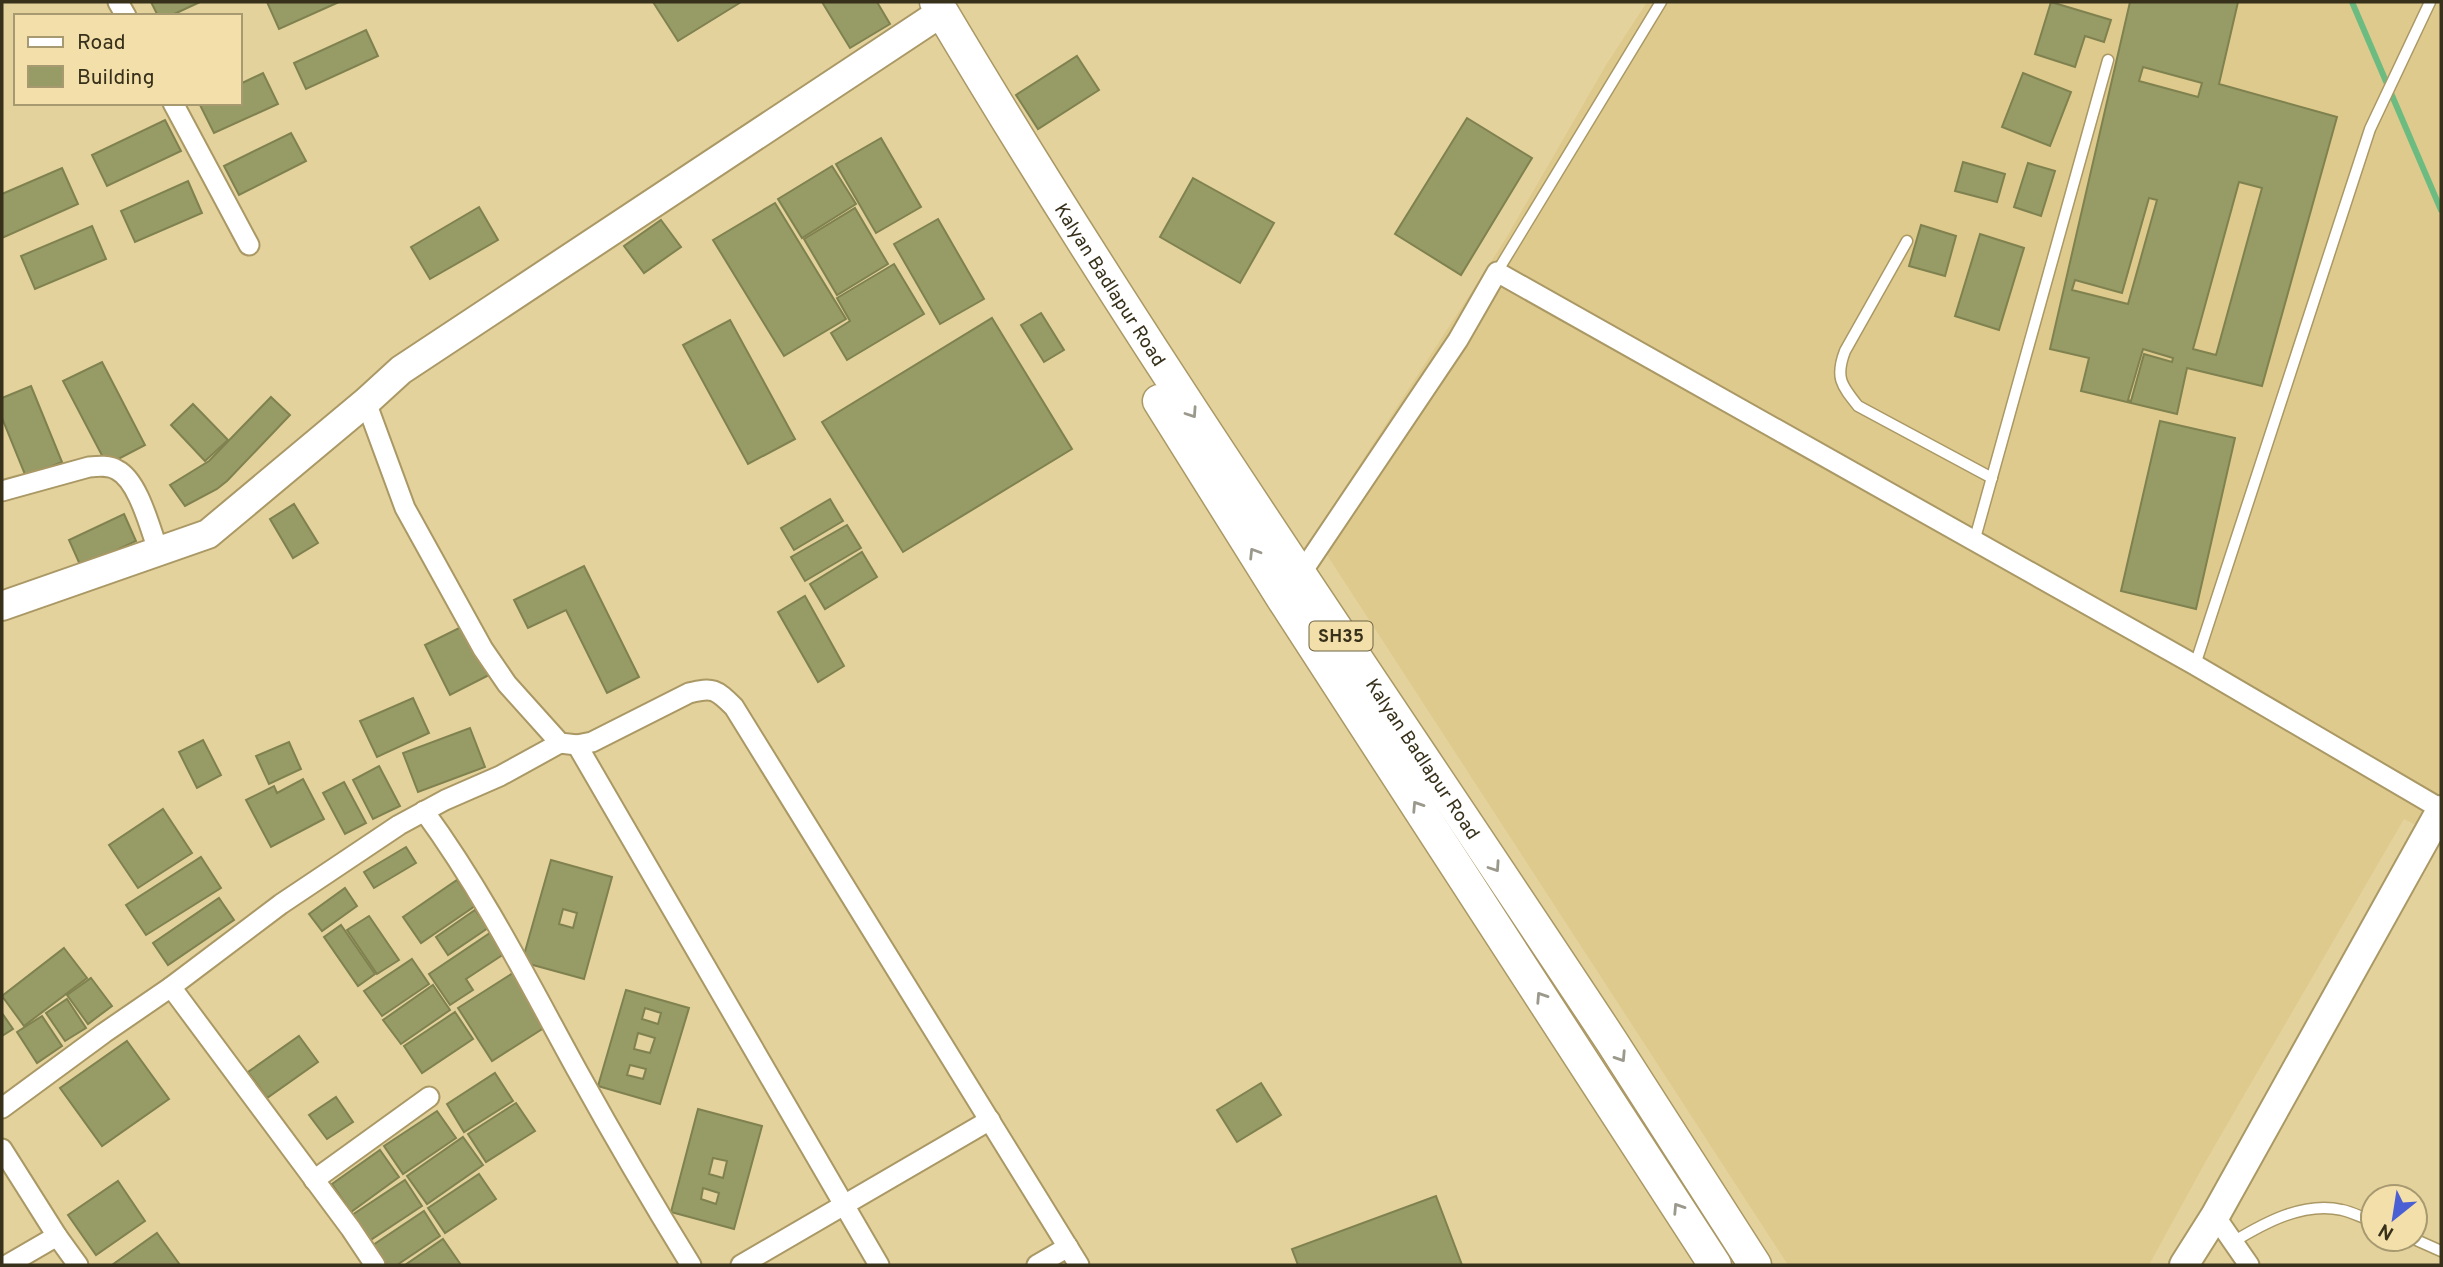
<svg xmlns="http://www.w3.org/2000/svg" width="2443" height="1267" font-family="Overpass,sans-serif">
<rect width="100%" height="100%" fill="#e4d29d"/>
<!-- built -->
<path fill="#dfca8d" d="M1647,2H2441V838L2404,819L2206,1161L2149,1265H1788L1314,535L1505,240L1606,65Z"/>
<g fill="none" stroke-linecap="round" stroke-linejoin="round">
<!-- stream -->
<path stroke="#6cbc82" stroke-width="6" d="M2352,2L2441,210"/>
</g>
<!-- building -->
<g fill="#979b66" stroke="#7f824f" stroke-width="2" fill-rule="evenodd">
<path d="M151,2H200L170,16H158Z"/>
<path d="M267,2H339L279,29Z"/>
<path d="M653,2H741L678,41Z"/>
<path d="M822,2H877L890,24L850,48Z"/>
<path d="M2051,2L2111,20L2104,42L2085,36L2075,67L2035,54Z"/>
<path d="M2130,2H2238L2219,84L2337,117L2262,386L2187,368L2177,414L2081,391L2089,358L2050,349ZM2143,67L2202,83L2198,97L2139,81ZM2239,182L2262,188L2216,355L2193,349ZM2149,198L2157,200L2128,304L2072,290L2075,280L2122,293ZM2143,349L2173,358L2172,362L2144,354L2131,401L2128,400Z"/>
<path d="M366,30L378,56L306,89L294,63Z"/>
<path d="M1077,56L1099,90L1038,129L1016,95Z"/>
<path d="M263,73L278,104L214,133L199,103H240V84Z"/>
<path d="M2023,73L2071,92L2050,146L2002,127Z"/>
<path d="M1467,118L1532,158L1461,275L1395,234Z"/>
<path d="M165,120L181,151L107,186L92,155Z"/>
<path d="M291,133L306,161L239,195L224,166Z"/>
<path d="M881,138L921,207L876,233L836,164Z"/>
<path d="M1963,162L2005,174L1997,202L1955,191Z"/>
<path d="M2028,163L2055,171L2041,216L2014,207Z"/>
<path d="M832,166L856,204L802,238L778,199Z"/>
<path d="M62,168L78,204L2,238V194Z"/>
<path d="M1193,178L1274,223L1240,283L1160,237Z"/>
<path d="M188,181L202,213L135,242L121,211Z"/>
<path d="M775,203L846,319L784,356L713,240Z"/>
<path d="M479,207L498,240L430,279L411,247Z"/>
<path d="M855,208L888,264L837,295L804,239Z"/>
<path d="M938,219L984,299L940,324L894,244Z"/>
<path d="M661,220L681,247L644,273L624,246Z"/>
<path d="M1921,225L1956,236L1945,276L1909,266Z"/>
<path d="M92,226L106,259L35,289L21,256Z"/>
<path d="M1980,234L2024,248L1999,330L1955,316Z"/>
<path d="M894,264L924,314L847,360L831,333L850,321L837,298Z"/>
<path d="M1041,313L1064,350L1044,362L1021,325Z"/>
<path d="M992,318L1072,449L903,552L822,422Z"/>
<path d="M730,320L795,439L748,464L683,345Z"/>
<path d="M102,362L145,445L107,465L63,381Z"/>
<path d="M31,386L62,462L26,477L2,418V398Z"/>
<path d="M271,397L290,415L227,481L217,489L185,506L170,485L209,461Z"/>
<path d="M193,404L228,440L205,461L171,425Z"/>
<path d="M2160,421L2235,438L2196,609L2121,591Z"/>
<path d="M830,499L843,521L794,550L781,528Z"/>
<path d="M294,504L318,543L293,558L270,519Z"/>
<path d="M124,514L136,541L81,567L69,540Z"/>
<path d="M847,525L861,548L805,581L791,557Z"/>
<path d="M862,552L877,577L825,609L810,584Z"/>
<path d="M584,566L639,677L607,693L566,610L528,628L514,600Z"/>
<path d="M805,596L844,666L818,682L778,612Z"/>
<path d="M467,624L491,674L450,695L425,645Z"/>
<path d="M413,698L429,733L377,757L360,721Z"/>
<path d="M470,728L485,767L418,792L403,753Z"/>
<path d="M203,740L221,775L197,788L179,752Z"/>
<path d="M289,742L301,769L269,784L256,756Z"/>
<path d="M379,766L400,806L373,819L353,780Z"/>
<path d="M303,779L324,819L271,847L246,800L274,786L277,793Z"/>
<path d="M344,782L366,823L345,834L323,793Z"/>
<path d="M163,809L192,853L138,888L109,845Z"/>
<path d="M406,847L416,863L374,888L364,872Z"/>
<path d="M201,857L221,888L146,935L126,905Z"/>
<path d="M551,860L612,877L584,979L522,962ZM563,909L577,913L573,928L559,924Z"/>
<path d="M457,880L475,906L421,943L403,917Z"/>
<path d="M345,888L357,906L322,931L309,914Z"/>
<path d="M219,898L234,920L168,965L153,943Z"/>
<path d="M475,910L488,928L448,955L436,937Z"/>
<path d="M369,916L399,960L377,974L347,930Z"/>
<path d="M341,925L375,974L358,986L324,937Z"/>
<path d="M490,933L504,954L466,979L473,990L450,1005L429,974Z"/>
<path d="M64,948L87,978L24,1026L2,996Z"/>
<path d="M412,959L429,984L382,1016L364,991Z"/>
<path d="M513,973L547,1026L492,1061L458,1008Z"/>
<path d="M91,978L112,1006L88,1024L67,995Z"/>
<path d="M433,985L450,1010L401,1044L383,1020Z"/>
<path d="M626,990L689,1008L660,1104L598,1086ZM645,1008L661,1013L658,1024L642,1019ZM638,1033L655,1038L650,1053L634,1049ZM630,1065L646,1069L643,1079L627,1075Z"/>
<path d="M67,999L86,1028L65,1041L46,1013Z"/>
<path d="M455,1012L473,1039L422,1073L404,1046Z"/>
<path d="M2,1013L13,1029L2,1036Z"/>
<path d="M42,1016L62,1046L37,1063L17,1032Z"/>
<path d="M299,1036L318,1062L267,1098L248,1072Z"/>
<path d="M127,1041L169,1099L102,1146L60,1088Z"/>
<path d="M495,1073L513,1101L464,1132L447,1104Z"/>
<path d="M1261,1083L1281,1115L1237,1142L1217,1110Z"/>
<path d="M336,1097L353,1122L327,1139L309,1115Z"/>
<path d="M516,1103L535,1131L486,1162L468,1134Z"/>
<path d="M698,1109L762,1126L734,1229L671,1212ZM713,1158L727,1161L723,1178L709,1174ZM703,1188L719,1193L716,1204L701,1199Z"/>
<path d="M437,1111L456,1138L403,1174L384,1146Z"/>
<path d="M463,1137L483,1165L427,1204L407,1176Z"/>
<path d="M380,1150L399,1177L351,1212L332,1184Z"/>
<path d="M479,1174L496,1199L445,1233L428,1208Z"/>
<path d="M405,1180L422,1206L369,1241L352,1215Z"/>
<path d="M118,1181L145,1221L96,1255L68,1215Z"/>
<path d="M1436,1196L1462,1265H1298L1292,1249Z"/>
<path d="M424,1211L440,1236L397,1265H382L370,1247Z"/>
<path d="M157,1233L180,1265H112Z"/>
<path d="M443,1239L461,1265H405Z"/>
</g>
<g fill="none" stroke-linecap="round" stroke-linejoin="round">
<defs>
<g id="lane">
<path d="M1907,241L1845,351C1835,377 1841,385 1858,406L1992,478"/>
<path d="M1497,272L1661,2"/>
<path d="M1974,542L2108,60"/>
<path d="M2195,665L2370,129L2430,2"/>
<path d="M2414,1239L2441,1251"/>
<path d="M2233,1242C2264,1223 2304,1201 2342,1210C2352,1212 2363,1218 2373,1221"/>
</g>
<g id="street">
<path d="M118,2L126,16"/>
<path d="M173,103L249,245"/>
<path d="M366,402L405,508L483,649L507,684L560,743L577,745L592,742L689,693C713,687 716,689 734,707L1079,1265"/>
<path d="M2,491L89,467C99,466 109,465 117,470C138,480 150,528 158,550"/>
<path d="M1296,581L1458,340L1497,272L2195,665L2441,809"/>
<path d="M577,745L879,1265"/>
<path d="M424,811C484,893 529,983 578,1072C614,1137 652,1202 691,1265"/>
<path d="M171,987L351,1229L375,1265"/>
<path d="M2,1108L104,1033L171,987L281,904L399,825L445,800L500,776L560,743"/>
<path d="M2,1149L57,1236L78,1265"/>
<path d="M314,1180L429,1097"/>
<path d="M2215,1216L2249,1265"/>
<path d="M7,1265L57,1236"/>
<path d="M741,1265L990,1120"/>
<path d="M1037,1265L1068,1247"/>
</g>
<g id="secondary">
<path d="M2,606L208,534L366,402L401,370L942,12"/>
<path d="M2184,1265L2215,1216L2441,810"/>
</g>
<g id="primary">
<path id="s1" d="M936,2C1147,358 1385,697 1612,1042C1660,1116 1707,1191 1755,1265"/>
<path d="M1159,401L1283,599L1715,1265"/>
</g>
</defs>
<!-- lane casing -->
<use href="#lane" stroke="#aa9865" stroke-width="13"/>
<!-- street casing -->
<use href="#street" stroke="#aa9865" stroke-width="23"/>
<!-- secondary casing -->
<use href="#secondary" stroke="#aa9865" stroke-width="32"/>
<!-- primary casing -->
<use href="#primary" stroke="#aa9865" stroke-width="35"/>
<!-- lane -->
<use href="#lane" stroke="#fff" stroke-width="10"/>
<!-- street -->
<use href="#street" stroke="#fff" stroke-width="19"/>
<!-- secondary -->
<use href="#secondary" stroke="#fff" stroke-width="28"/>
<!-- primary -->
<use href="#primary" stroke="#fff" stroke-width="32"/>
</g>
<!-- one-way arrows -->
<defs><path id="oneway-chevron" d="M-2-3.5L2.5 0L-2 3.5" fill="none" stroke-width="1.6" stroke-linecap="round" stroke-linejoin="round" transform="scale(1.75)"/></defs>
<g stroke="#9b988c">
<use href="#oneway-chevron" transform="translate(1192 413) rotate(56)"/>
<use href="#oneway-chevron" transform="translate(1254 553) rotate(-122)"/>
<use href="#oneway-chevron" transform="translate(1417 806) rotate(-123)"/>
<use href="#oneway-chevron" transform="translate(1495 867) rotate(56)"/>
<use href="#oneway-chevron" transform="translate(1541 997) rotate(-123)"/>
<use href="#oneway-chevron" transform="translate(1621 1057) rotate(57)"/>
<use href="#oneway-chevron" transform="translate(1678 1208) rotate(-123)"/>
</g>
<g text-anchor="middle" stroke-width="5" stroke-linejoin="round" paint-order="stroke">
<!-- shield labels -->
<rect fill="#f2dfaa" stroke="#6f6445" stroke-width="2" x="1309.5" y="621.5" width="63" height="29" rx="5"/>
<g font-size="18" font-weight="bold" fill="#37301a">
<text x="1341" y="642">SH35</text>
</g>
<!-- street labels -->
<g font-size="19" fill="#37301a" stroke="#f2dfaa">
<text dy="7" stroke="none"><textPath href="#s1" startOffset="332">Kalyan Badlapur Road</textPath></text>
<text dy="7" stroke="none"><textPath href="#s1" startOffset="900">Kalyan Badlapur Road</textPath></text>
</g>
</g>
<!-- border -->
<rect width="2443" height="1267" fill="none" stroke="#37301a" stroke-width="7"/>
<!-- legend -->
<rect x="14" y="14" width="228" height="91" fill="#f2dfaa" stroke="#a79970" stroke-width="2"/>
<rect x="28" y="37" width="35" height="10" fill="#ffffff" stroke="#a79970" stroke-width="2"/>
<text x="77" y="49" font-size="21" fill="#37301a">Road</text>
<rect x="28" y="66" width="35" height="21" fill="#979b66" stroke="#a79970" stroke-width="2"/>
<text x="77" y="84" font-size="21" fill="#37301a">Building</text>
<!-- north arrow -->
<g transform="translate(2394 1218) rotate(210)"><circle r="33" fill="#f2dfaa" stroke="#a79970" stroke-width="2"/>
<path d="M0-5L12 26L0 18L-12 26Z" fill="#4b5fd4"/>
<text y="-10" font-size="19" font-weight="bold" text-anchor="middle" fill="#37301a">N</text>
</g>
</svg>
